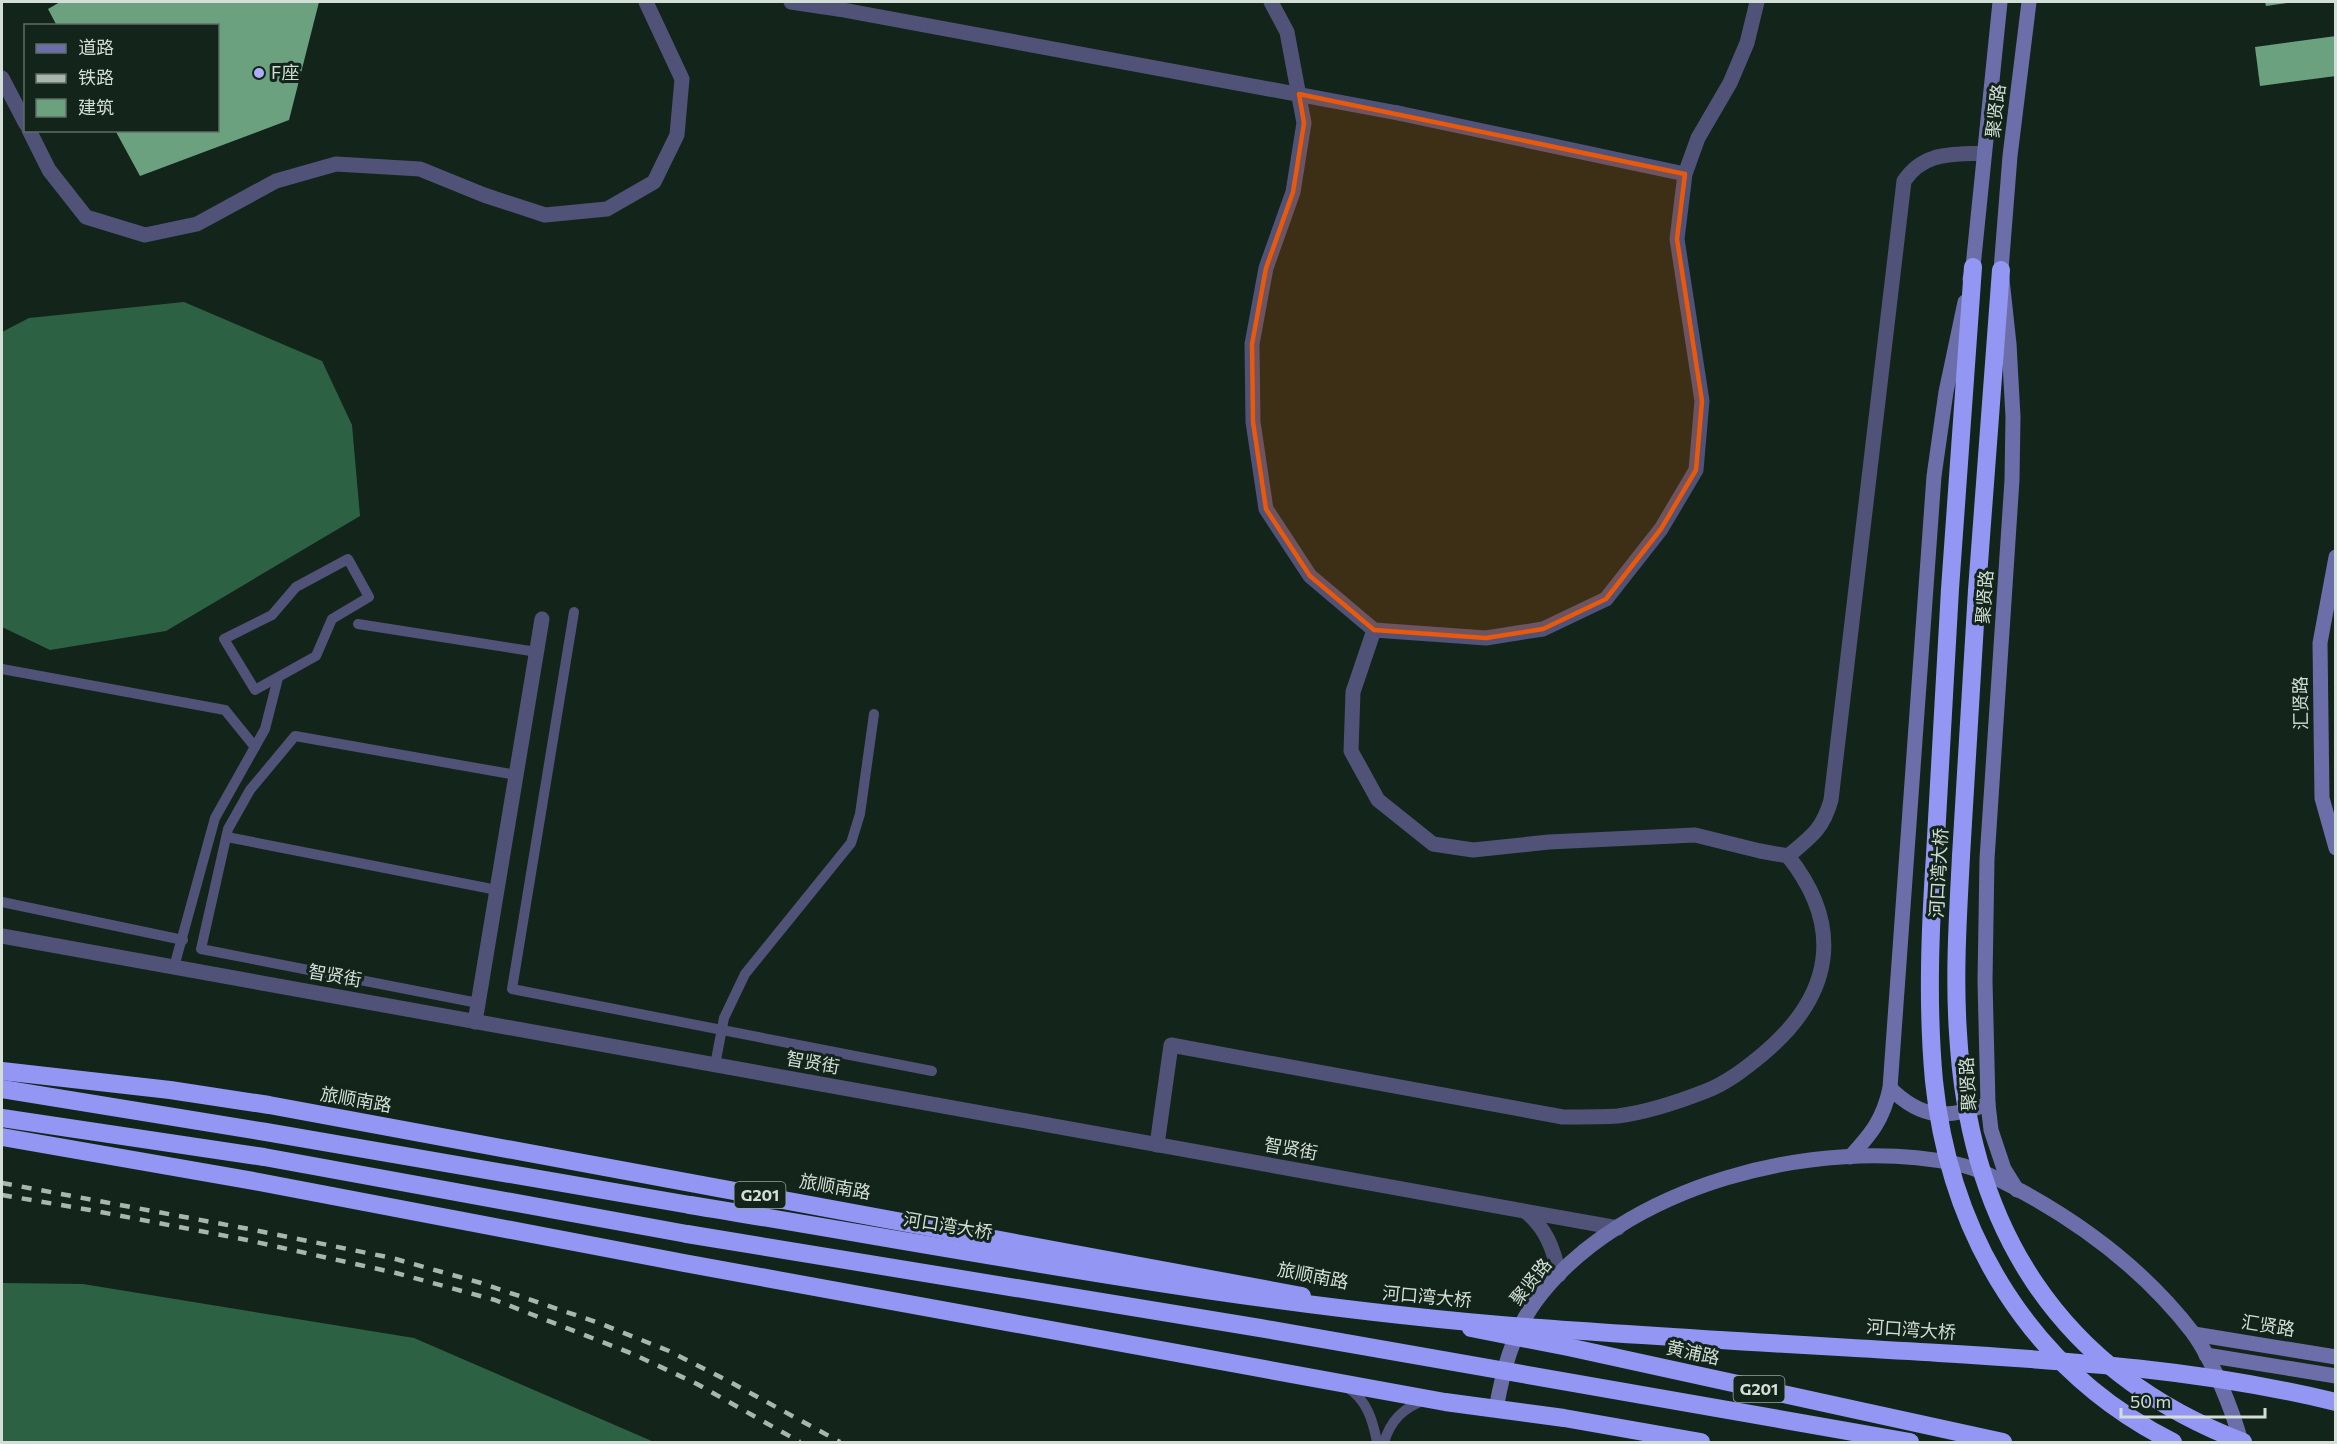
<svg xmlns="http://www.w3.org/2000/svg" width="2337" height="1444" font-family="Commissioner,'Noto Sans SC',sans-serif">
<rect width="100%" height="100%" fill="#13241a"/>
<!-- forest -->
<g fill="#2d6143">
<path d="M184,302L322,361L352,425L360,516L166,631L50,650L2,627V332L29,318Z"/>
<path d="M2,1283L83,1284L414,1338L654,1442H2Z"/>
</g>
<!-- building -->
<g fill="#6ca180">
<path d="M60,2H319L289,120L140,176L115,130H218V26H57L48,9Z"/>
<path d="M2265,2H2287V3L2266,6Z"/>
<path d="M2336,36V76L2260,86L2255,47Z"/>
</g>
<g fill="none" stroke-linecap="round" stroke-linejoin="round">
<!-- lane -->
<g stroke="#505277" stroke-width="10">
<path d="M348,559L369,597L332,619L316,656L255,690L224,639L272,615L296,587Z"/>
<path d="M574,612L512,989L932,1071"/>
<path d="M358,624L537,652"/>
<path d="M2,669L225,710L255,747"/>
<path d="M227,837L497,890"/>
<path d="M2,902L183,940"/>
<path d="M174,967L215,818L265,729L278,678"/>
<path d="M478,1003L201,949L228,829L250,790L295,736L516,775"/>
<path d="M715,1065L724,1018L745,974L851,843L860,814L874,714"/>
<path d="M1348,1388C1367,1400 1373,1421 1377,1442"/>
<path d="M1384,1442C1391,1420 1403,1408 1425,1400"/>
</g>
<!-- street -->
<g stroke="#505277" stroke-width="15">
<path d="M791,2L838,9"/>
<path d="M1271,2L1287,32L1304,123L1293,192L1266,268L1252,344L1253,422L1266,509L1310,576L1374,630L1486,638L1543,629L1606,599L1661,529L1696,470L1702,401L1677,239L1685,174L1698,138L1730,83L1747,43L1757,2"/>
<path d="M2,78L26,124"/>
<path d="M1398,113L1685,174"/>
<path d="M29,130L49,170L86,217L145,235L197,224L276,181L336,164L420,169L484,195L545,215L607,209L654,182L677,135L682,79L646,2"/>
<path d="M1788,856C1811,837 1823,829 1831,800L1904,181C1924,151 1952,155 1984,153"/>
<path d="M2,936L1618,1228"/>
<path d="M475,1022L542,619"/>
<path d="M1157,1145L1171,1045L1563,1117C1581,1117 1600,1117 1618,1116C1648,1112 1678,1102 1706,1091C1727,1083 1746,1068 1763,1054C1832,996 1845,928 1788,856L1760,851L1695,835L1549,842L1473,850L1433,844L1378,800L1351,751L1353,692L1374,630"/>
<path d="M1526,1212C1546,1228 1554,1250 1559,1275"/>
</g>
<!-- secondary -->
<g stroke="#6c6eaa" stroke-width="15">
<path d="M1970,279L1973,267L2000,2"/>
<path d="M2336,557L2320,643L2322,798L2336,848"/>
<path d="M1890,1088C1922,1120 1948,1119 1988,1104"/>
<path d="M1850,1157C1871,1134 1883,1120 1890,1088L1934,476L1946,392L1965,302"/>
<path d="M2017,1190L2004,1169L1991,1130L1988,1104L1985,981L1987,859L2012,480L2013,417L2009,344L2001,270L2010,156L2029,2"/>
<path d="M2194,1334L2336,1357"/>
<path d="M2206,1355L2336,1376"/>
<path d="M1496,1409C1503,1371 1512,1334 1535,1302C1622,1184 1818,1135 1957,1164C1980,1169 2000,1180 2021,1191C2087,1227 2147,1273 2193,1333C2212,1359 2233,1411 2241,1442"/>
</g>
<!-- highway -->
<g stroke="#9496f4" stroke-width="18">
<path d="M1935,855L1950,589L1973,267"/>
<path d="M1961,856L1977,590L2001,270"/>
<path d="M2,1071L170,1090L269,1105L1302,1296"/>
<path d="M2,1089L266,1132L690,1205"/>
<path d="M2,1118L264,1157L687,1234"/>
<path d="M2,1137L259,1182L684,1263L1445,1402L1564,1418L1701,1442"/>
<path d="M1471,1328L1568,1347L2003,1442"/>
</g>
<!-- rail -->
<g stroke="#a9b6ae" stroke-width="4.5" stroke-dasharray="10 10" stroke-linecap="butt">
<path d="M2,1183L249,1229L392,1258L481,1283L599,1323L669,1351L732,1383L840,1442"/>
<path d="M2,1195L90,1210L247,1240L396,1273L495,1300L633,1354L697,1384L800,1442"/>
</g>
<!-- street-bridge -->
<path stroke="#505277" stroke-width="15" d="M838,9L1398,113"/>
<!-- highway-bridge -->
<g stroke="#9496f4" stroke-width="18">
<path d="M1935,855C1930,930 1927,1006 1934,1081C1950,1237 2032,1371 2173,1442"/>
<path d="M1961,856C1958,915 1954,974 1958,1033C1969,1227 2058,1371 2243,1442"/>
<path d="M690,1205C972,1251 1254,1307 1540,1328C1673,1338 1806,1345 1939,1353C2072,1361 2205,1370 2336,1402"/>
<path d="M687,1234L1260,1328L1910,1442"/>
</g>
</g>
<!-- marked area -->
<path fill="#e8590c" fill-opacity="0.2" stroke="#e8590c" stroke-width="4.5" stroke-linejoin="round" d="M1299,94L1685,174L1677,239L1702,401L1696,470L1661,529L1606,599L1543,629L1486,638L1374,630L1310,576L1266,509L1253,422L1252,344L1266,268L1293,192L1304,123Z"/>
<!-- markers -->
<circle fill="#abaffb" stroke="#13241a" stroke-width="2" cx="259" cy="73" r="6"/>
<g text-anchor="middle" stroke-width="6" stroke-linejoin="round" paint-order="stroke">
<!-- shield labels -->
<g fill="#13241a" stroke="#99a69e" stroke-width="1.5">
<rect x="734.5" y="1182" width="51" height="26" rx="4.5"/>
<rect x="1733.5" y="1376" width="51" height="26" rx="4.5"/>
</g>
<g font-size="16" font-weight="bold" fill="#d3ded7">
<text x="760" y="1201">G201</text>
<text x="1759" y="1395">G201</text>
</g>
<!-- poi labels -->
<g font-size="18" fill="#d3ded7" stroke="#13241a" text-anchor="start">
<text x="271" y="79">F座</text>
</g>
<!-- street labels -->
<g font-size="18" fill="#d3ded7" stroke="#13241a">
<text transform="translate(1996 111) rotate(-83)" y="6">聚贤路</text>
<text transform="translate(1985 597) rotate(-86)" y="6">聚贤路</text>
<text transform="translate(2301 703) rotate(-91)" y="6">汇贤路</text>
<text transform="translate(1939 873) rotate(-87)" y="6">河口湾大桥</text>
<text transform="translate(335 976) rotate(10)" y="6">智贤街</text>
<text transform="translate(813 1063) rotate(10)" y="6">智贤街</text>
<text transform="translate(1968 1084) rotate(-93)" y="6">聚贤路</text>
<text transform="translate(356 1100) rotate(10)" y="6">旅顺南路</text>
<text transform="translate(1291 1149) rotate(10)" y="6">智贤街</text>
<text transform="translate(835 1187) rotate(10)" y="6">旅顺南路</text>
<text transform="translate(948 1226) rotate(9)" y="6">河口湾大桥</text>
<text transform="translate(1313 1276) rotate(11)" y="6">旅顺南路</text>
<text transform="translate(1531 1282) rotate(-51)" y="6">聚贤路</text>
<text transform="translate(1427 1297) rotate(5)" y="6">河口湾大桥</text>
<text transform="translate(2268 1326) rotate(9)" y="6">汇贤路</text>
<text transform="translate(1911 1330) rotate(4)" y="6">河口湾大桥</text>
<text transform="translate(1693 1353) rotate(12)" y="6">黄浦路</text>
</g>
</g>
<!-- border -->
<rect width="2337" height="1444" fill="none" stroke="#d3ded7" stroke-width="6"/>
<!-- legend -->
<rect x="24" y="24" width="195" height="108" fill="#13241a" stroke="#606e66" stroke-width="1.5"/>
<rect x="36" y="44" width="30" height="9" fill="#6c6eaa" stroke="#606e66" stroke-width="1.5"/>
<text x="78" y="54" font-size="18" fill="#d3ded7">道路</text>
<rect x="36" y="74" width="30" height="9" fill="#a9b6ae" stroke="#606e66" stroke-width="1.5"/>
<text x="78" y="84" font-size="18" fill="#d3ded7">铁路</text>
<rect x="36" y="99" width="30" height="18" fill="#6ca180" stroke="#606e66" stroke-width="1.5"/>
<text x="78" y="114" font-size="18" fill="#d3ded7">建筑</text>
<!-- scale -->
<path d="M2121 1408v9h144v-9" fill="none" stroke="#d3ded7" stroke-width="3"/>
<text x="2130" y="1408" font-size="18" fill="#d3ded7" stroke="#13241a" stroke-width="4.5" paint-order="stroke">50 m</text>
</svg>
